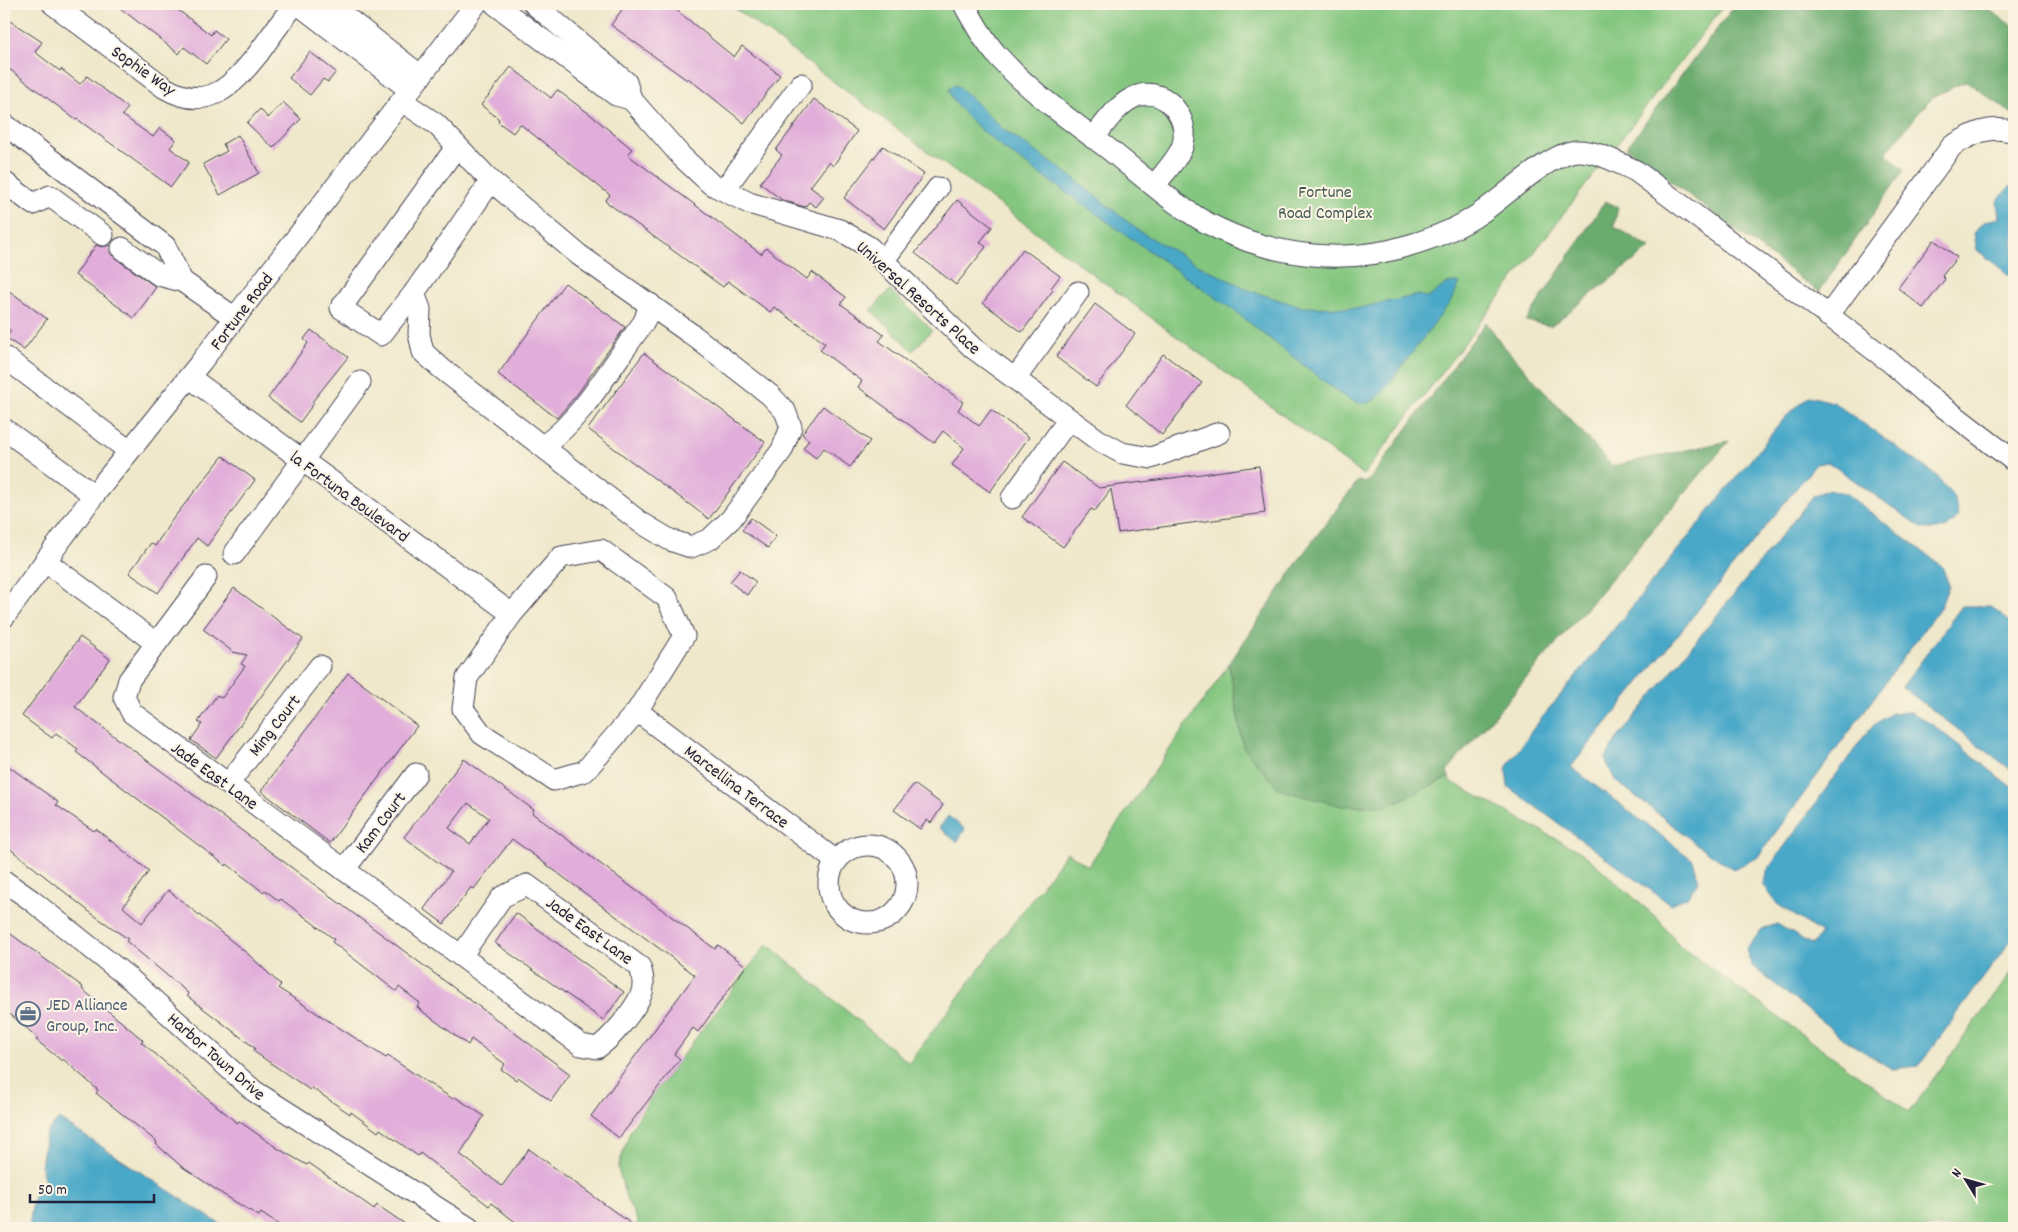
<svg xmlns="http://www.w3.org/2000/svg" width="2018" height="1232" font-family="Dekko,sans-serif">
<rect width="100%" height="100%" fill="#fcf5e5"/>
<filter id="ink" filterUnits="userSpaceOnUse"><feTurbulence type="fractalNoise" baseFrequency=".02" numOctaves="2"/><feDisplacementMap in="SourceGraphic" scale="10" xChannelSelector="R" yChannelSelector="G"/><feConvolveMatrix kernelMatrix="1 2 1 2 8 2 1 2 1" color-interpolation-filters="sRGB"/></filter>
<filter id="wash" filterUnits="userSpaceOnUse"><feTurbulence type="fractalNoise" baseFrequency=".0096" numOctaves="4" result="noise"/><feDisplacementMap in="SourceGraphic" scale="20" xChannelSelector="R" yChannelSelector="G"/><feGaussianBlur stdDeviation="1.12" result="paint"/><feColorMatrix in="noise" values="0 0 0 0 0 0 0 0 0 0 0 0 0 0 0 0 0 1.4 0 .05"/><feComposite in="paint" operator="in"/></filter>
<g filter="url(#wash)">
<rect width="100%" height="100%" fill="#efe8cb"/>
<!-- green -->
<g fill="#83c67f" stroke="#52745d">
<path d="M729,4H1725L1363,475Z"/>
<path d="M890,290L932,330L913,351L871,310Z"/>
<path d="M1229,664L1243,747L1387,806L1449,777L1450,781L1584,854L1658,919L1679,945L1909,1112L2014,969V1228H634L638,1222L626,1198L618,1168L630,1131L651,1097L767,944L909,1063L1067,852L1088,866Z"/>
</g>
<!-- forest -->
<g fill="#6aab6e" stroke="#466654">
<path d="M1736,4H1981L2014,27V115L1966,81L1931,98L1886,153L1904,170L1819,292L1626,148Z"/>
<path d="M1605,201L1618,207L1614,226L1650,248L1551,326L1526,321Z"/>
<path d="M1486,322L1501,343L1612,466L1729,441L1447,771L1449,777L1387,806H1342L1280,790L1243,747L1229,664L1305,551L1358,481L1365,483L1369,480Z"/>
</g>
<!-- water -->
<g fill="#49a8c8" stroke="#366582">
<path d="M953,85L958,86L1004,130L1067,173L1139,231L1198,265L1251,291L1302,307L1359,308L1419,295L1428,298L1447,283H1460L1451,301L1381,394C1367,408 1360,404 1343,396L1232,309L1004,149C987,134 955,111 949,90Z"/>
<path d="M2014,186V279L1977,250L1974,233L1985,221L1999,218L1997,201L2009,187Z"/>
<path d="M1809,396L1833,402L1936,475L1955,499L1958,517L1945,529H1923L1828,462L1816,464L1571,767L1693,860L1699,881L1687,897L1670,904L1508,787L1506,768L1533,729L1786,416Z"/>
<path d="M1828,490L1845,493L1942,566L1949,585L1941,606L1757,858L1733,869L1699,846L1615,780L1605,759L1616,740L1814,495Z"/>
<path d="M1962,606H1990L2014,625V772L1902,687Z"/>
<path d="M1911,712L1933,725L2014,789V936L1919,1066L1892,1069L1848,1042L1752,966L1746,950L1762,929L1777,924L1812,945L1821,933L1777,904L1763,884L1768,869L1870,728L1891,713Z"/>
<path d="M948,816L965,829L957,842L939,828Z"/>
<path d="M59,1119L226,1228H29L33,1199L45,1183L41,1166L46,1133Z"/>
</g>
<g id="blocks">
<!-- building -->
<g fill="#e1adda" fill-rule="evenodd">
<path d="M115,4H170L211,35L214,30L226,39L206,64L184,47L179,54Z"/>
<path d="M626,4H669L734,57L742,46L780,75L744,123L688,78L687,80L611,25Z"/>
<path d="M4,17L42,42L35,52L60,71L61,69L80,84L87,76L128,108L122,115L153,137L160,128L176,140L170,148L189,162L171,187L77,119L76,120L4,65Z"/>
<path d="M310,52L336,72L328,82L323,79L310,95L289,78Z"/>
<path d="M511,67L551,98L557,90L591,115L632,149L628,155L761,254L766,248L807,279L812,272L846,297L841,304L884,335L879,341L963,402L958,410L979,426L991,410L1029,437L990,492L952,465L964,448L943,431L934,443L858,387L862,381L820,350L825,343L774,307L770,312L728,281L723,287L605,201L610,195L520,124L513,133L498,122L499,119L481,105Z"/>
<path d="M814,99L857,131L833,166L829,162L810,187L824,197L816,207L809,202L805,207L782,200L760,183L782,155L776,150Z"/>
<path d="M283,102L301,119L273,148L247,123L260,109L268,118Z"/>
<path d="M238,135L259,173L220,195L203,164L227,151L223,144Z"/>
<path d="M883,146L924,174L884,229L844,198Z"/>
<path d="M957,200L992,227L980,242L986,247L956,285L915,253Z"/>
<path d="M1934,240L1957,257L1942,276L1945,279L1923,308L1898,288Z"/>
<path d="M96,245L102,247L110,245V253L115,258L156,287L134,318L75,275Z"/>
<path d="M1023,249L1060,276L1051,288L1053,290L1022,332L983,303Z"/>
<path d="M565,283L625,327L578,393L557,418L498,374Z"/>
<path d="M4,287L47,319L24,350L6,338L11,331L4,326Z"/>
<path d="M1095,304L1135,334L1096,387L1056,357Z"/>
<path d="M311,330L348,357L312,402L314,403L300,422L268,398L308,343L304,339Z"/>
<path d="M644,353L765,442L709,519L588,429Z"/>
<path d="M1163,354L1202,383L1162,435L1126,405Z"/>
<path d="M823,406L870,441L850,467L824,448L816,458L803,448L809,440L802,434Z"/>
<path d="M223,456L255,480L207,546L197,538L158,593L129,573L151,543L155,546L172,520Z"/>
<path d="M1062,462L1099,488L1259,466L1265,513L1118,533L1111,489L1095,511L1091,509L1063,547L1022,517Z"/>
<path d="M751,518L776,536L768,548L742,530Z"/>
<path d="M740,570L756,582L747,595L730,582Z"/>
<path d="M234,588L303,639L216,758L191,740L202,724L198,722L217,695L222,698L245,666L241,664L247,655L233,652L203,629Z"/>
<path d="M80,637L110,659L75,707L570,1074L551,1101L518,1077L516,1080L501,1069L505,1064L471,1039L468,1045L426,1014L417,1007L420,1003L399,987L396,991L332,942L334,939L281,899L279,901L265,890L263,892L227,864L226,866L76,752L78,749L56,733L52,738L22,716Z"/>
<path d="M348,673L417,726L330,843L261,791Z"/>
<path d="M464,759L534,810L532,813L715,949L718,945L746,966L698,1032L693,1028L674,1054L680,1059L619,1138L591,1116L695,975L512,839L474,889L471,887L444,924L424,909L451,872L404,837ZM468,803L489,818L470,844L449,828Z"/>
<path d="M4,763L58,802L56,805L94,831L96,829L149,871L123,907L142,923L168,890L249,955L281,985L278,988L386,1058L388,1056L425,1081L453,1099L455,1097L484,1116L460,1154L502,1186L529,1149L637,1228H523L491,1203L489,1206L420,1153L418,1156L380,1129L378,1132L351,1112L350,1114L312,1088L310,1090L253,1051L255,1048L187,996L188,993L126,941L128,939L91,913L4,844Z"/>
<path d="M914,784L943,805L931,823L927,820L920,829L894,810Z"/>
<path d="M516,913L624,992L603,1020L495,943Z"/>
<path d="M4,929L83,987L82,989L143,1040L141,1042L237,1123L239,1121L277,1148L307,1165L309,1163L374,1209L377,1205L411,1228H283L261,1213L259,1216L224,1195L181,1166L156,1144L157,1142L96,1093L98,1090L63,1059L62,1061L36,1040L38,1038L4,1009Z"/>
</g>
</g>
</g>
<g filter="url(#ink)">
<use href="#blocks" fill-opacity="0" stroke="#414051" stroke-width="1"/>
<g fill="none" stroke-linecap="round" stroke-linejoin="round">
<defs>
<g id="minor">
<path d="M53,4L165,88C208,113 232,86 258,54C270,37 282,20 295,4"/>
<path d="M298,4L410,90"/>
<path d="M329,4L421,76"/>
<path d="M495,4L616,95L631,99"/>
<path d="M534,4L626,82L631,99L682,157L711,184L749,203L840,230L869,247L973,348L1098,440L1122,453L1151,458L1219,433"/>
<path d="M964,4C973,21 983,39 996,54C1028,90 1067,118 1106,147C1142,175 1178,210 1219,229C1278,257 1347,265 1410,245C1434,238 1461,227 1482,212C1505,196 1549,154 1576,151C1596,150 1618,163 1636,171L1889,361L1924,392L2014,461"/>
<path d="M402,101L436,124L491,181L414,293L381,335L341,308L457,146"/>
<path d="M4,124L165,246L182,281L235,318"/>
<path d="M1093,138C1106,123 1118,103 1137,96C1166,86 1192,120 1182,147C1177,160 1163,174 1155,185"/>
<path d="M4,182L33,204L50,196L103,235"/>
<path d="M724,190L801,84"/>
<path d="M122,248L159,275L182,281"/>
<path d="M883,261L938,188"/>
<path d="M414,293L420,309L419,334L423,352L442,369L640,522L670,540L691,547L710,539L731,519L782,450L791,427L785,411L770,395L694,336L579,255L491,181"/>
<path d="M1828,316L1952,146C1972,134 1990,124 2014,132"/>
<path d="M4,357L128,450"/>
<path d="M189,377L512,614L561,557L601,550L667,598L684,636L637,711L585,771L554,780L482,734L463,709L467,678L512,614"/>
<path d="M1015,379L1078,292"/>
<path d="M4,429L94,495"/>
<path d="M543,446C583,419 614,361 644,322L650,304"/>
<path d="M1012,498L1069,419"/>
<path d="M234,554L360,382"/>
<path d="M45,561L156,643"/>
<path d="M206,577L129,680L124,697L132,713L461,956"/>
<path d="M4,617L94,495L201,362L476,4"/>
<path d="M637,711L836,861"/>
<path d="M228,784L320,666"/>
<circle cx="868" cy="884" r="39"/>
<path d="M344,870L416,774"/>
<path d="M4,881L31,900L130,979L254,1091L469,1228"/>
<path d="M527,885L640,967C643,976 645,988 640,997C632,1013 611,1039 597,1048L581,1045L461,956L502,897Z"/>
</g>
</defs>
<!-- minor casing -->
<use href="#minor" stroke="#414051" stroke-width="23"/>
<!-- minor -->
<use href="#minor" stroke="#fff" stroke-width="21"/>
</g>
</g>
<!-- icons -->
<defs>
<symbol id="office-ring" viewBox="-11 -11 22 22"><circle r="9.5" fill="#fcf5e5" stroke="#5c6f8a" stroke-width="1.5"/><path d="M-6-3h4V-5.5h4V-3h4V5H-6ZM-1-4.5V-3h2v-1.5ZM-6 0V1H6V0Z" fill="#5c6f8a"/></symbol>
</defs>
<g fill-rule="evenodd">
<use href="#office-ring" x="14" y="1000" width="28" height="28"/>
</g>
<g text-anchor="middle" stroke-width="4" stroke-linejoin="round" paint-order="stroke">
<!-- street labels -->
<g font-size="18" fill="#22223b" stroke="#fcf5e5">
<text transform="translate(144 70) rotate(35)" y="6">Sophie Way</text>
<text transform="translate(919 297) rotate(42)" y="6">Universal Resorts Place</text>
<text transform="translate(241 311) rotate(-53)" y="6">Fortune Road</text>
<text transform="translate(350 496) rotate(36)" y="6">la Fortuna Boulevard</text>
<text transform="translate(274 725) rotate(-52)" y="6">Ming Court</text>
<text transform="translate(215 775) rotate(36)" y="6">Jade East Lane</text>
<text transform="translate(737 786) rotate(37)" y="6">Marcellina Terrace</text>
<text transform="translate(380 822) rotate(-53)" y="6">Kam Court</text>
<text transform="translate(590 930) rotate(36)" y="6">Jade East Lane</text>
<text transform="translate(217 1056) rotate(41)" y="6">Harbor Town Drive</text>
</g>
<!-- park labels -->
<g font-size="18" fill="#445b53" stroke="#fcf5e5">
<text x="1325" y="197">Fortune<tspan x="1325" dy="21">Road Complex</tspan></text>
</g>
<!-- service labels -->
<g font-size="18" fill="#4e5e75" stroke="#fcf5e5" text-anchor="start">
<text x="46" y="1010">JED Alliance<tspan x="46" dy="21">Group, Inc.</tspan></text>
</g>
</g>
<!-- margin -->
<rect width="2018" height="1232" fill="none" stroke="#fcf5e5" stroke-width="20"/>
<!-- north arrow -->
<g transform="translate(1966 1180) rotate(307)" stroke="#fcf5e5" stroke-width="4" paint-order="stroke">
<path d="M0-4L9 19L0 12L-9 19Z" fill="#22223b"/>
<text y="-8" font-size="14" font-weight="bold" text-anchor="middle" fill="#22223b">N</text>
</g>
<!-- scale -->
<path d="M30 1194v8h124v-8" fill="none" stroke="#22223b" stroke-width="2.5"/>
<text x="38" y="1194" font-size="15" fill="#22223b" stroke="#fcf5e5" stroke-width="4" paint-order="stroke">50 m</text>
</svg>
